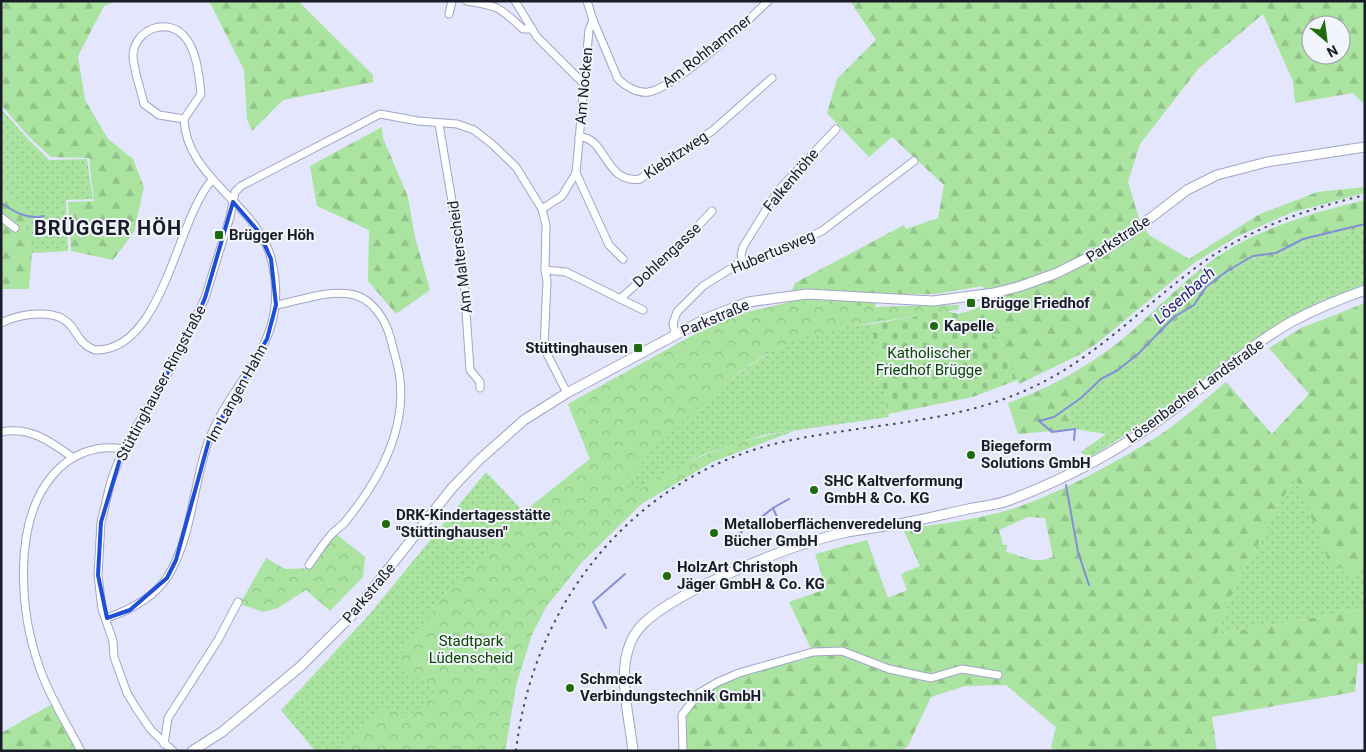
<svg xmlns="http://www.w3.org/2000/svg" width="1366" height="752" font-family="Roboto,sans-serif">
<defs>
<pattern id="grass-dots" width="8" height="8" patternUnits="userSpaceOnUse" patternTransform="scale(1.25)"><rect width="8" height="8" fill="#aae4a0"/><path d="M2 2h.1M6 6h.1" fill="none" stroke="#92c38a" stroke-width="1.8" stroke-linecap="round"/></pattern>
<pattern id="forest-firs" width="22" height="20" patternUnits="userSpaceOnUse" patternTransform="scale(1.25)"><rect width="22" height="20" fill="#aae4a0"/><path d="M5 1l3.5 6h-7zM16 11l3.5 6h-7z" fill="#92c38a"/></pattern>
<pattern id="cemetery-stones" width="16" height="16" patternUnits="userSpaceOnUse" patternTransform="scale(1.25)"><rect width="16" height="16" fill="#aae4a0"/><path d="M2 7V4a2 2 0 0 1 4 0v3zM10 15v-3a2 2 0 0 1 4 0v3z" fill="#92c38a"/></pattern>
<pattern id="park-crowns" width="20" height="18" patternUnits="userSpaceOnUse" patternTransform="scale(1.25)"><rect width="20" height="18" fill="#aae4a0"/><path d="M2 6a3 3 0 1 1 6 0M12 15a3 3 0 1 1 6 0" fill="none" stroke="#92c38a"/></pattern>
</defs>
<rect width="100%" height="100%" fill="#e3e6fc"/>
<!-- grass -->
<g fill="url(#grass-dots)">
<path d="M1,109L28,139L49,160L87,159L93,199L66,200L68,251L32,253L24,225L35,217L1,186Z"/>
<path d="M1365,228V284L1321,301L1280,324L1230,358L1184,396L1090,458L1081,452L1106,434L1075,429L1066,410L1101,381L1138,358L1168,327L1197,304L1205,292L1222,278L1245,263L1254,258L1273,257L1317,238Z"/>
<path d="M871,324L889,417L763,435L702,455L639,490L623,487C653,441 733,370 783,346C807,334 844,326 871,324Z"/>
<path d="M486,472L524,512L449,588L397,661L435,691L411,716L387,708L342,751H315L281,710L368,616Z"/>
<path d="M1295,476L1357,573L1365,561V609L1217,634L1235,586Z"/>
</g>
<!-- forest -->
<g fill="url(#forest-firs)" fill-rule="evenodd">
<path d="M1,1H117L104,6L78,56L85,100L108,139L133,159L144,187L134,232L113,260L71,251L68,202L94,201L89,158L51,157L30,138L1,105Z"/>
<path d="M209,1H298L373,75V82L283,100L252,131L247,119L244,70Z"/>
<path d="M850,1H1365V105L1353,93L1295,103L1293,81L1263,14L1199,68L1140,144L1128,182L1139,218L1149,235L1189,259L1258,215L1317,192L1365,187V193L1290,213L1236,237L1194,263L1096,344L1077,356L1019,384L999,340L971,318L969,311L979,307L986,301L983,286L935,294H879L875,307L959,305V309C902,318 839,322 785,345C746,361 712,394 682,423C662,442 638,463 623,487L639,490C689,459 735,439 794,431L712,462L641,504L582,562L546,607L532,634L516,685L505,751H342L387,708L411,716L435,691L397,661L449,588L524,512L590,459L568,404L710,326L747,312L787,303L795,283L904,225L906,229L938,218L944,185L892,137L869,157L827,113L837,79L876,40ZM1311,25H1341V55H1311Z"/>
<path d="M382,127L383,138L408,197L415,237L430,290L396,314L368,281L369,230L317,206L310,166Z"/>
<path d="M1,186L36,217L24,225L32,253L29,289H1Z"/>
<path d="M1365,200V228L1317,238L1273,257L1254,258L1245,263L1222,278L1205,292L1197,304L1168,327L1138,358L1101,381L1066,410L1075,429L1018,434L1008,403C1053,387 1095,363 1132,331C1159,307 1184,280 1214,259C1259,228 1312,213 1365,200Z"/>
<path d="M1365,303V561L1357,573L1353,574L1329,562L1295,476L1235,586L1217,634L1365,609V664L1358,663L1355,692L1212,717L1217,751H1055L1051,747L1056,727L1006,685L965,686L931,697L908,746L900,751H685L683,715C689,709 694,700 701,694C727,672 775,666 807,659L808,656L814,655L789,602L826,589L815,554L867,540L888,598L907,590L901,574L920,566L903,529C939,524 977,520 1012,509C1059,494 1119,461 1161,434C1184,419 1205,399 1226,382L1272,434L1309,394L1269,348L1301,328ZM1028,517L1045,518L1053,557C1033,565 1025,556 1006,552L1007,545H1003L999,530Z"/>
<path d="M52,704L76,751H1V729L3,732Z"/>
</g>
<!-- cemetery -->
<path fill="url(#cemetery-stones)" d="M947,311L958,314L969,311L971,318L999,340L1017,380L973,397L888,414L871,324Z"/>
<!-- park -->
<g fill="url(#park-crowns)">
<path d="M787,303L847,304L875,307L959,305V309C901,321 840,322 785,345C745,362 710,396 679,425C660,443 635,464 623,487L639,490C689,459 735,439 794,431L712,462L641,504L582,562L546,607L532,634L516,685L505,751H342L387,708L411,716L435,691L397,661L449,588L524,512L590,459L568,404L710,326L747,312Z"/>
<path d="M336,534L365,557L363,577L330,611L306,590L278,608L263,612L240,604L266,558L285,569L310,568Z"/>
</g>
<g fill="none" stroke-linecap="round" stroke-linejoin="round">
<!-- stream -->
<g stroke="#848dd7" stroke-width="2">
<path d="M1,203C15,212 27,220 44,216"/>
<path d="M1074,440L1075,429L1052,432L1039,421L1054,417L1081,398L1101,379L1118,370L1138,354L1174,317L1194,305L1206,287L1227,271L1253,256L1276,253L1303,239L1365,224"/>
<path d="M1066,485L1078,552L1089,585"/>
<path d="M773,508L779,522"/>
<path d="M750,526L773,508L789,499"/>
<path d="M728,540L742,532"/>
<path d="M606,628L593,602L625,574"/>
</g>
<defs>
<g id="minor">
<path d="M467,1C499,6 499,7 523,29H532"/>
<path d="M515,1L537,37L585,85"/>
<path d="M449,14L452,1"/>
<path d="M593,20L618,79C625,86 638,94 649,92C675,87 747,22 768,1"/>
<path d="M439,124L463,267L470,370L480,382V388"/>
<path d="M579,137C606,136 605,185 640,179L712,131L772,78"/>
<path d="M576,173L609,245L623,259"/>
<path d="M542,209L562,196L576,173L589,30L593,20L587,1"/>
<path d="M1,217L15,228"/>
<path d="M743,261L741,255L743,247L777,192L836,129"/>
<path d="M545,270L566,272L643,310"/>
<path d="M620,299L683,242L712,211"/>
<path d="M276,305C301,301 325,290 350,294C372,297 386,320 391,340C394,353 399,367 400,380C406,433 377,483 345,522C341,527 335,530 331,535C323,544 316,555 309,565"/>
<path d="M1,323C19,314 57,307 71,326C79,336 81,345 95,350C163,352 176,220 212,180"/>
<path d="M675,334L673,323L677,312L703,286L743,261H753L784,249L822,231L914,161"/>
<path d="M1,432C29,426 50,441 72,457"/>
<path d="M107,618C130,610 154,598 168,576C192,537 193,485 208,442C234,374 293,343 271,258C257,204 186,178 184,119L159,115L144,104C141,89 133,70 133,55C135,29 167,17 184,36C197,50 199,76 201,94L184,119"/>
<path d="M164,744L168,718L218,640L238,602"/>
<path d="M81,751C67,724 50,698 40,669C20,614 12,524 52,476C69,455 95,444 123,449"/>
<path d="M173,751L151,730L136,708L127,693L114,657L113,641L102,609L98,575L101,522L111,481L123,449L174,363L205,298L230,217L235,192L241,186L380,114L418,121L457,124L474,130L492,144L516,167L542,209L546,225L545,270L547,281L544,348L567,393"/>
<path d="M683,751L682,715L699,693L718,682L739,673L813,652L842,651L889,669L931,678L962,669L998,675"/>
</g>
<path id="tertiary" d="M192,751L222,732L301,666L353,614L452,488L479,460L524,420L567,393L707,318L748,302L807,294L933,301L994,293L1021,286L1057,273L1101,251L1127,236L1187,190L1217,175L1267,162L1365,147"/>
<path id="secondary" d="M633,751C629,711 611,656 643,624C679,589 793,544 843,533C862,529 881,527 899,524C922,520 945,514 968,509C982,506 997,505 1010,500C1060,481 1111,455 1155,423C1201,391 1242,350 1291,322C1315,309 1340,299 1365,290"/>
</defs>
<!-- minor casing -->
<use href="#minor" stroke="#a0a5c6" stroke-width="9"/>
<!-- tertiary casing -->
<use href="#tertiary" stroke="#a0a5c6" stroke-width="11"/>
<!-- secondary casing -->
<use href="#secondary" stroke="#a0a5c6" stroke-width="11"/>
<!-- minor -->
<use href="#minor" stroke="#fff" stroke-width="7"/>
<!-- tertiary -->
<use href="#tertiary" stroke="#fff" stroke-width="9"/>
<!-- secondary -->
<use href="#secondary" stroke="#fff" stroke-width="9"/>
<!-- rail -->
<path stroke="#484a58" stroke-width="2" stroke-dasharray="2.5 5" stroke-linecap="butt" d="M516,751C533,601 636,473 787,441C870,423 957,424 1035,386C1100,355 1147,302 1205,261C1253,227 1308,209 1365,195"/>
</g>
<!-- marked area -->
<path fill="none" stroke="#1d4ed8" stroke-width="4" stroke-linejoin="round" d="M233,202L259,232L271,259L276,305L267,339L209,440L176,560L167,578L130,610L107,618L98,575L101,522L123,449L188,338L205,298Z"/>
<!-- markers -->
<g fill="#1d6b0d" stroke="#f3f5fc" stroke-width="2">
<rect x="214" y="230" width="10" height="10" rx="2.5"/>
<rect x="966" y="298" width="10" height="10" rx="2.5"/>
<circle cx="934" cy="326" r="5"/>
<rect x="633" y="343" width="10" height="10" rx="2.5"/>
<circle cx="971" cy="455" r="5"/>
<circle cx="814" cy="490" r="5"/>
<circle cx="386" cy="524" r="5"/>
<circle cx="714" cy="533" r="5"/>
<circle cx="667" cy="576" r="5"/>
<circle cx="570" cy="688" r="5"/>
</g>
<g text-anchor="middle" stroke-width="4" stroke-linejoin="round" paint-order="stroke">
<!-- street labels -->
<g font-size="15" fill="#191b27" stroke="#f3f5fc">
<text transform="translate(707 51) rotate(-38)" y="5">Am Rohhammer</text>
<text transform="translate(584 86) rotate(-85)" y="5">Am Nocken</text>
<text transform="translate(676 155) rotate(-34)" y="5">Kiebitzweg</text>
<text transform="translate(791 180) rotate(-50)" y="5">Falkenhöhe</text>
<text transform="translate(1118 239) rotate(-33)" y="5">Parkstraße</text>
<text transform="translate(773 252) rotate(-23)" y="5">Hubertusweg</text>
<text transform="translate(667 255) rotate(-43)" y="5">Dohlengasse</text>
<text transform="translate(460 257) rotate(-97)" y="5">Am Malterscheid</text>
<text transform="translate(715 318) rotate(-23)" y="5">Parkstraße</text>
<text transform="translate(161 383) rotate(-62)" y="5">Stüttinghauser Ringstraße</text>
<text transform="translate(1195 391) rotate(-36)" y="5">Lösenbacher Landstraße</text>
<text transform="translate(237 393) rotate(-61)" y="5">Im Langen Hahn</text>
<text transform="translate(369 593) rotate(-50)" y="5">Parkstraße</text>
</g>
<!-- poi labels -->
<g font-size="15" font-weight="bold" fill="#191b27" stroke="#f3f5fc" text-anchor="start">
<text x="229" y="240">Brügger Höh</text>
<text x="981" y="308">Brügge Friedhof</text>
<text x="944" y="331">Kapelle</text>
<text x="628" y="353" text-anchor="end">Stüttinghausen</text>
<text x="981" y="451">Biegeform<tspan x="981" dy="17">Solutions GmbH</tspan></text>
<text x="824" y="486">SHC Kaltverformung<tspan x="824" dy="17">GmbH &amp; Co. KG</tspan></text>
<text x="396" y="520">DRK-Kindertagesstätte<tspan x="396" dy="17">"Stüttinghausen"</tspan></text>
<text x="724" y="529">Metalloberflächenveredelung<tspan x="724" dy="17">Bücher GmbH</tspan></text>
<text x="677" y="572">HolzArt Christoph<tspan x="677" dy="17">Jäger GmbH &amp; Co. KG</tspan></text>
<text x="580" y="684">Schmeck<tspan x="580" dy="17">Verbindungstechnik GmbH</tspan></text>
</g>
<!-- park labels -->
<g font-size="15" fill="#0b4601" stroke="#f3f5fc">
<text x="929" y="358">Katholischer<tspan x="929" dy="17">Friedhof Brügge</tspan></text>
<text x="471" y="646">Stadtpark<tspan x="471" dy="17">Lüdenscheid</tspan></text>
</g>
<!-- water labels -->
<g font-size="16" font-style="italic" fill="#261f75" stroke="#f3f5fc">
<text transform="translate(1184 295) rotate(-42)" y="6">Lösenbach</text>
</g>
<!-- district labels -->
<g font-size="20" font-weight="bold" letter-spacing="1" fill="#191b27" stroke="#f3f5fc">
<text x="108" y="235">BRÜGGER HÖH</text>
</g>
</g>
<!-- border -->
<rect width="1366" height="752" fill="none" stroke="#191b27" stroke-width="5"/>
<!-- north arrow -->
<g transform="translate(1326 40) rotate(151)"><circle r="24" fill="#f3f5fc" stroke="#9c9ea7"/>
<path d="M0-4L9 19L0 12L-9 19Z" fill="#1d6b0d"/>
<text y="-8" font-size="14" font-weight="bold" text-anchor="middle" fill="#191b27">N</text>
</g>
</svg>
